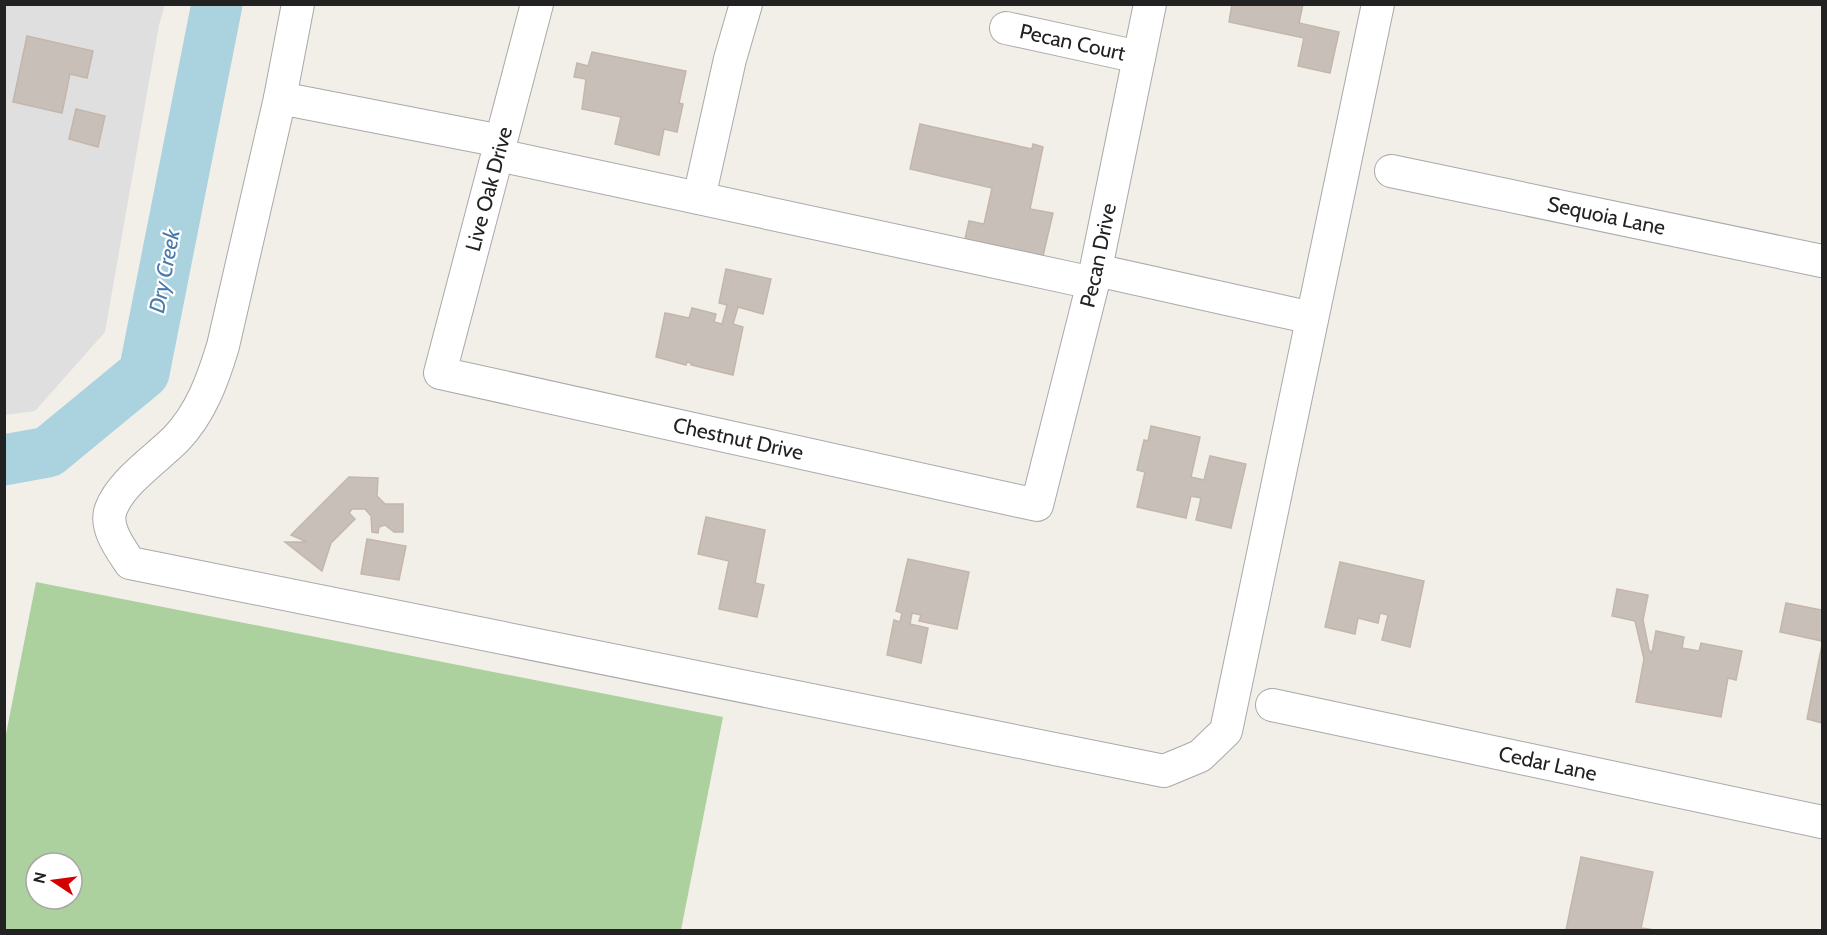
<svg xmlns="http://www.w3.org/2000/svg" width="1827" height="935" font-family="Cabin,sans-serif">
<rect width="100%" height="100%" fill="#f2efe9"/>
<!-- residential -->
<path fill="#e0dfdf" d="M4,5H165L159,25L105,332L35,411L5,415Z"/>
<!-- forest -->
<path fill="#add19e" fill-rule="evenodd" d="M36,582L723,717L681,930H5V739ZM36,863H72V899H36Z"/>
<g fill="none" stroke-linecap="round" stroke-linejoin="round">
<!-- river -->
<path stroke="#aad3df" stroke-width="51" d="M4,460L48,452L144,373L217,4"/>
</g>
<!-- building -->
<g fill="#c7bfb8" stroke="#c4b6ab" stroke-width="1.5">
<path d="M1232,4H1303L1299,23L1339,32L1330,73L1298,66L1304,38L1229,22Z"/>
<path d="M27,36L93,51L87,78L70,74L62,113L13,102Z"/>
<path d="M592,52L686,71L679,103L683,104L677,132L664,129L659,155L615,144L621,117L582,109L586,79L574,77L577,63L588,66Z"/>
<path d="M76,109L105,116L98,147L69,139Z"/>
<path d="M920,124L1032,149L1033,144L1043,147L1030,209L1053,213L1043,256L965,239L969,221L984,224L992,188L910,169Z"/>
<path d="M726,269L771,279L763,314L738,307L733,324L743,327L733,375L691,365V363L687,362L686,365L656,357L665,313L689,318L692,308L716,314L714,322L722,324L727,305L719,303Z"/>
<path d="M1151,426L1200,437L1191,477L1204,480L1210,456L1246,464L1231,528L1196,520L1201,498L1191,496L1186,518L1137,507L1145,472L1137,470L1144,440L1148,441Z"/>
<path d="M349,477L378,478L377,496L385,504H403V532H394L385,525L379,527L378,533L372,532L371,516L365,509H352L349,513L355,519L331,543L322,571L285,542H307L291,535Z"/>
<path d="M706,517L765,530L755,583L764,585L757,617L719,609L729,561L698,554Z"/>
<path d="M367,539L406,546L399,580L361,574Z"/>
<path d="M908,559L969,572L957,629L919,621L921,615L912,613L910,624L928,628L921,663L887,655L894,620L900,622L902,613L896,611Z"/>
<path d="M1340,562L1424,581L1410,647L1382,640L1388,615L1380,613L1378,623L1358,618L1355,634L1325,627Z"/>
<path d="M1617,589L1648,595L1643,620L1649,650L1652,653L1656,631L1684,637L1682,648L1699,651L1701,643L1742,651L1736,680L1728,678L1721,717L1636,702L1644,659L1635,621L1612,616Z"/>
<path d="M1786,603L1822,610V641L1780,632Z"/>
<path d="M1822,645V723L1807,719Z"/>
<path d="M1581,857L1653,872L1641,928L1655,930H1566Z"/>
</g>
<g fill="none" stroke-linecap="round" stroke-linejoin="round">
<defs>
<g id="minor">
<path d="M298,4L280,98L223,346C213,379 201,413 176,439C156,459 121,482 111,509C104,527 120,548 130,563L1164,771L1200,756L1226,731L1378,4"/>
<path id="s1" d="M537,4L440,373L1037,505L1093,283L1150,4"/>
<path id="s2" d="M1006,28L1139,57"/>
<path d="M280,98L501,141"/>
<path d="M498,155L1093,283"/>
<path id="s3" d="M1391,171L1822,261"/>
<path d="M699,198L730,59L746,4"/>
<path d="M1096,270L1312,318"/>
<path id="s4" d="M1272,705L1822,822"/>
</g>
</defs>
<!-- minor casing -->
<use href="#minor" stroke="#a9a9a9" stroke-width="34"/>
<!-- minor -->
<use href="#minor" stroke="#fff" stroke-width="32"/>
</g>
<g text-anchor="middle" stroke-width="4.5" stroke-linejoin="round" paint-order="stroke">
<!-- street labels -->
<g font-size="21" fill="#222" stroke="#fff">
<text dy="7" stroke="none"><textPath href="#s2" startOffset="68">Pecan Court</textPath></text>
<text transform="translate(489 189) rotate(-75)" y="7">Live Oak Drive</text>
<text dy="7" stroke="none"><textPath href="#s3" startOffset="220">Sequoia Lane</textPath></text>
<text dy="7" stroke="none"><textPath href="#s1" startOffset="1250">Pecan Drive</textPath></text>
<text dy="7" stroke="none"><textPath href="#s1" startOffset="687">Chestnut Drive</textPath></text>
<text dy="7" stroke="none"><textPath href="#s4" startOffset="282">Cedar Lane</textPath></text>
</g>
<!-- water labels -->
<g font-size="22" font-style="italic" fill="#4a7aab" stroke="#fff">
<text transform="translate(164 271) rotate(-79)" y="8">Dry Creek</text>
</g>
</g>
<!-- border -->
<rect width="1827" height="935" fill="none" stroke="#222222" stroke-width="12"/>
<!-- north arrow -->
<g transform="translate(54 881) rotate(283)"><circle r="28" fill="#ffffff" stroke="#a7a7a7" stroke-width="1.5"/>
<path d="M0-4.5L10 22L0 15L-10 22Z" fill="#d40000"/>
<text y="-9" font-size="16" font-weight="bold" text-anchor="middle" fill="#222222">N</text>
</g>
</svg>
